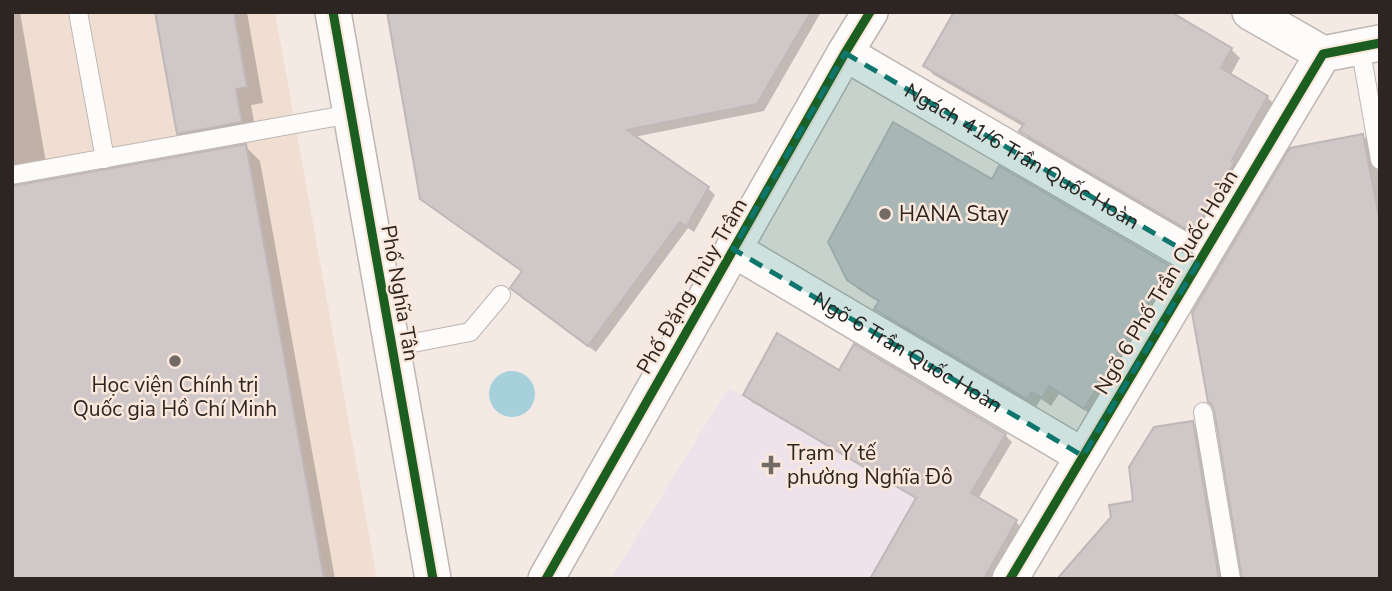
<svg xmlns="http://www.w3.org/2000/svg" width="1392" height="591" font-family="'Nunito Sans',sans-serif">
<rect width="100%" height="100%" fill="#f4e9e3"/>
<!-- built -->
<path fill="#f1ded2" d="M12,12H275L377,579H12Z"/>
<!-- medical -->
<path fill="#eee2eb" d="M728,388L743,395L916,498L870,579H611Z"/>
<!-- water -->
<circle fill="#a7d0dd" cx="512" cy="394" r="23"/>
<!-- shadow -->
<g fill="#0003">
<path d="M12,12H20L48,174L20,180L14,188L245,146L260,161L335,579H12Z"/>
<path d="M157,12H247L263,103L251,105L257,138L195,149L178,133Z"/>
<path d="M389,12H821L764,111L634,137L708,188L715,195L694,232L688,228L596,352L519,294L523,272L430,206L422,198Z"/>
<path d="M1231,49L1240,58L1230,76L1267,97L1276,106L1202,240L1030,140L1022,131L1024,127L934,75L925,66Z"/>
<path d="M1363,136L1372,144L1378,172H1380V579Z"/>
<path d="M993,181L1169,267L1178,276L1094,416L1059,394L1051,406L1041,399L1036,407L886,318L877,309L880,303L858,289L848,279Z"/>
<path d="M840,372L1005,435L1012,442L978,499L1016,522L1023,529L995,579H872L917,499L752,402L745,395Z"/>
<path d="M1192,423L1201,431L1226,579H1074L1135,502Z"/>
</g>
<!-- building -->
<g fill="#cfc7c8" stroke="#bfb8b8" stroke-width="2">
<path d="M155,12H234L247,87L236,89L242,122L177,134Z"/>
<path d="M387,12H811L757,104L627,130L709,187L686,227L680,222L588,346L510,288L522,271L420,199Z"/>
<path d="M954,12H1171L1232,48L1221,68L1268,96L1232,160L1237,158L1193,233L1019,131L1024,124L923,66Z"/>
<path d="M893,122L992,179L999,166L1170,266L1084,409L1049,386L1042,398L1031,392L1027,399L874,309L879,301L847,280L828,242Z"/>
<path d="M1363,134L1380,222V579H1242L1214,410L1212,405L1208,402L1192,313L1290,148Z"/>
<path d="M246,144L324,579H12V186Z"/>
<path d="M777,333L839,370L854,344L1006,434L971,493L1017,520L984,579H870L916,498L743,395Z"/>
<path d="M1193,421L1219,579H1057L1111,517L1109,505L1133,501L1129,467L1154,427Z"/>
</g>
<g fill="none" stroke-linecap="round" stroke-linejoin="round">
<defs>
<g id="lane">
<path d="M78,12L105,159"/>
<path d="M1360,46L1380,160"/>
<path d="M12,175L351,114"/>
<path d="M392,347L470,332L501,295"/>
<path d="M1203,412L1231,579"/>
</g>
<g id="street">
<path d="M333,12L433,579"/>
<path d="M1250,12L1323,54"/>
<path id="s1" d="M845,53L1200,260"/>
<path id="s2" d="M733,249L1083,456"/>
<path d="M546,579L845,53L870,12"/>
<path d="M1010,579L1323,54L1380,43"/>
</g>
</defs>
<!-- lane casing -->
<use href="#lane" stroke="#beb6b2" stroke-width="20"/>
<!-- street casing -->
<use href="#street" stroke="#beb6b2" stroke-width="38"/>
<!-- lane -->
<use href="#lane" stroke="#fdfcfb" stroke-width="18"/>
<!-- street -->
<use href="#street" stroke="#fdfcfb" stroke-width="35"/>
<defs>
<g id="cycleway">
<path d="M333,12L433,579"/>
<path d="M546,579L845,53L870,12"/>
<path d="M1010,579L1323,54L1380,43"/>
</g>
</defs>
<!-- cycleway casing -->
<use href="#cycleway" stroke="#fbe8dc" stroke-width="13"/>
<!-- cycleway -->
<use href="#cycleway" stroke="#1b5e20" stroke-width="9"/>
</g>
<!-- marked area -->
<path fill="#0f766e" fill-opacity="0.2" stroke="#0f766e" stroke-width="5" stroke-dasharray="14 9" stroke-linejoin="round" d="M845,53L1200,260L1083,456L733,249Z"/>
<!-- markers -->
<g fill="#726a65" stroke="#fbe8dc" stroke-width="2.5">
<circle cx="885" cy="214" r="7"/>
<circle cx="175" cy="361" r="7"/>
<path d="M767.5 454.5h7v7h7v7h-7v7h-7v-7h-7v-7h7z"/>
</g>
<g text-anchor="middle" stroke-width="5" stroke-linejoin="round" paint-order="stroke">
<!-- street labels -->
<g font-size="21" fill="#2c2521" stroke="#fbe8dc">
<text dy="7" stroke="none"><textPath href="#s1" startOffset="205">Ngách 41/6 Trần Quốc Hoàn</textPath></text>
<text transform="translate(1166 282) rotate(-59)" y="7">Ngõ 6 Phố Trần Quốc Hoàn</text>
<text transform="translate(692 286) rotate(-60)" y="7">Phố Đặng Thùy Trâm</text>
<text transform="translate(400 293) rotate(80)" y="7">Phố Nghĩa Tân</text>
<text dy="7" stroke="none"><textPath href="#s2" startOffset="203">Ngõ 6 Trần Quốc Hoàn</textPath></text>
</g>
<!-- poi labels -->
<g font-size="21" fill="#2c2521" stroke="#fbe8dc" text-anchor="start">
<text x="899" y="221">HANA Stay</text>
<text x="175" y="392" text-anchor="middle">Học viện Chính trị<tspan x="175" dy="24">Quốc gia Hồ Chí Minh</tspan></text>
<text x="787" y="460">Trạm Y tế<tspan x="787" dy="24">phường Nghĩa Đô</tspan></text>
</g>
</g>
<!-- border -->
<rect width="1392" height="591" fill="none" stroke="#2c2521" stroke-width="28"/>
</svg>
